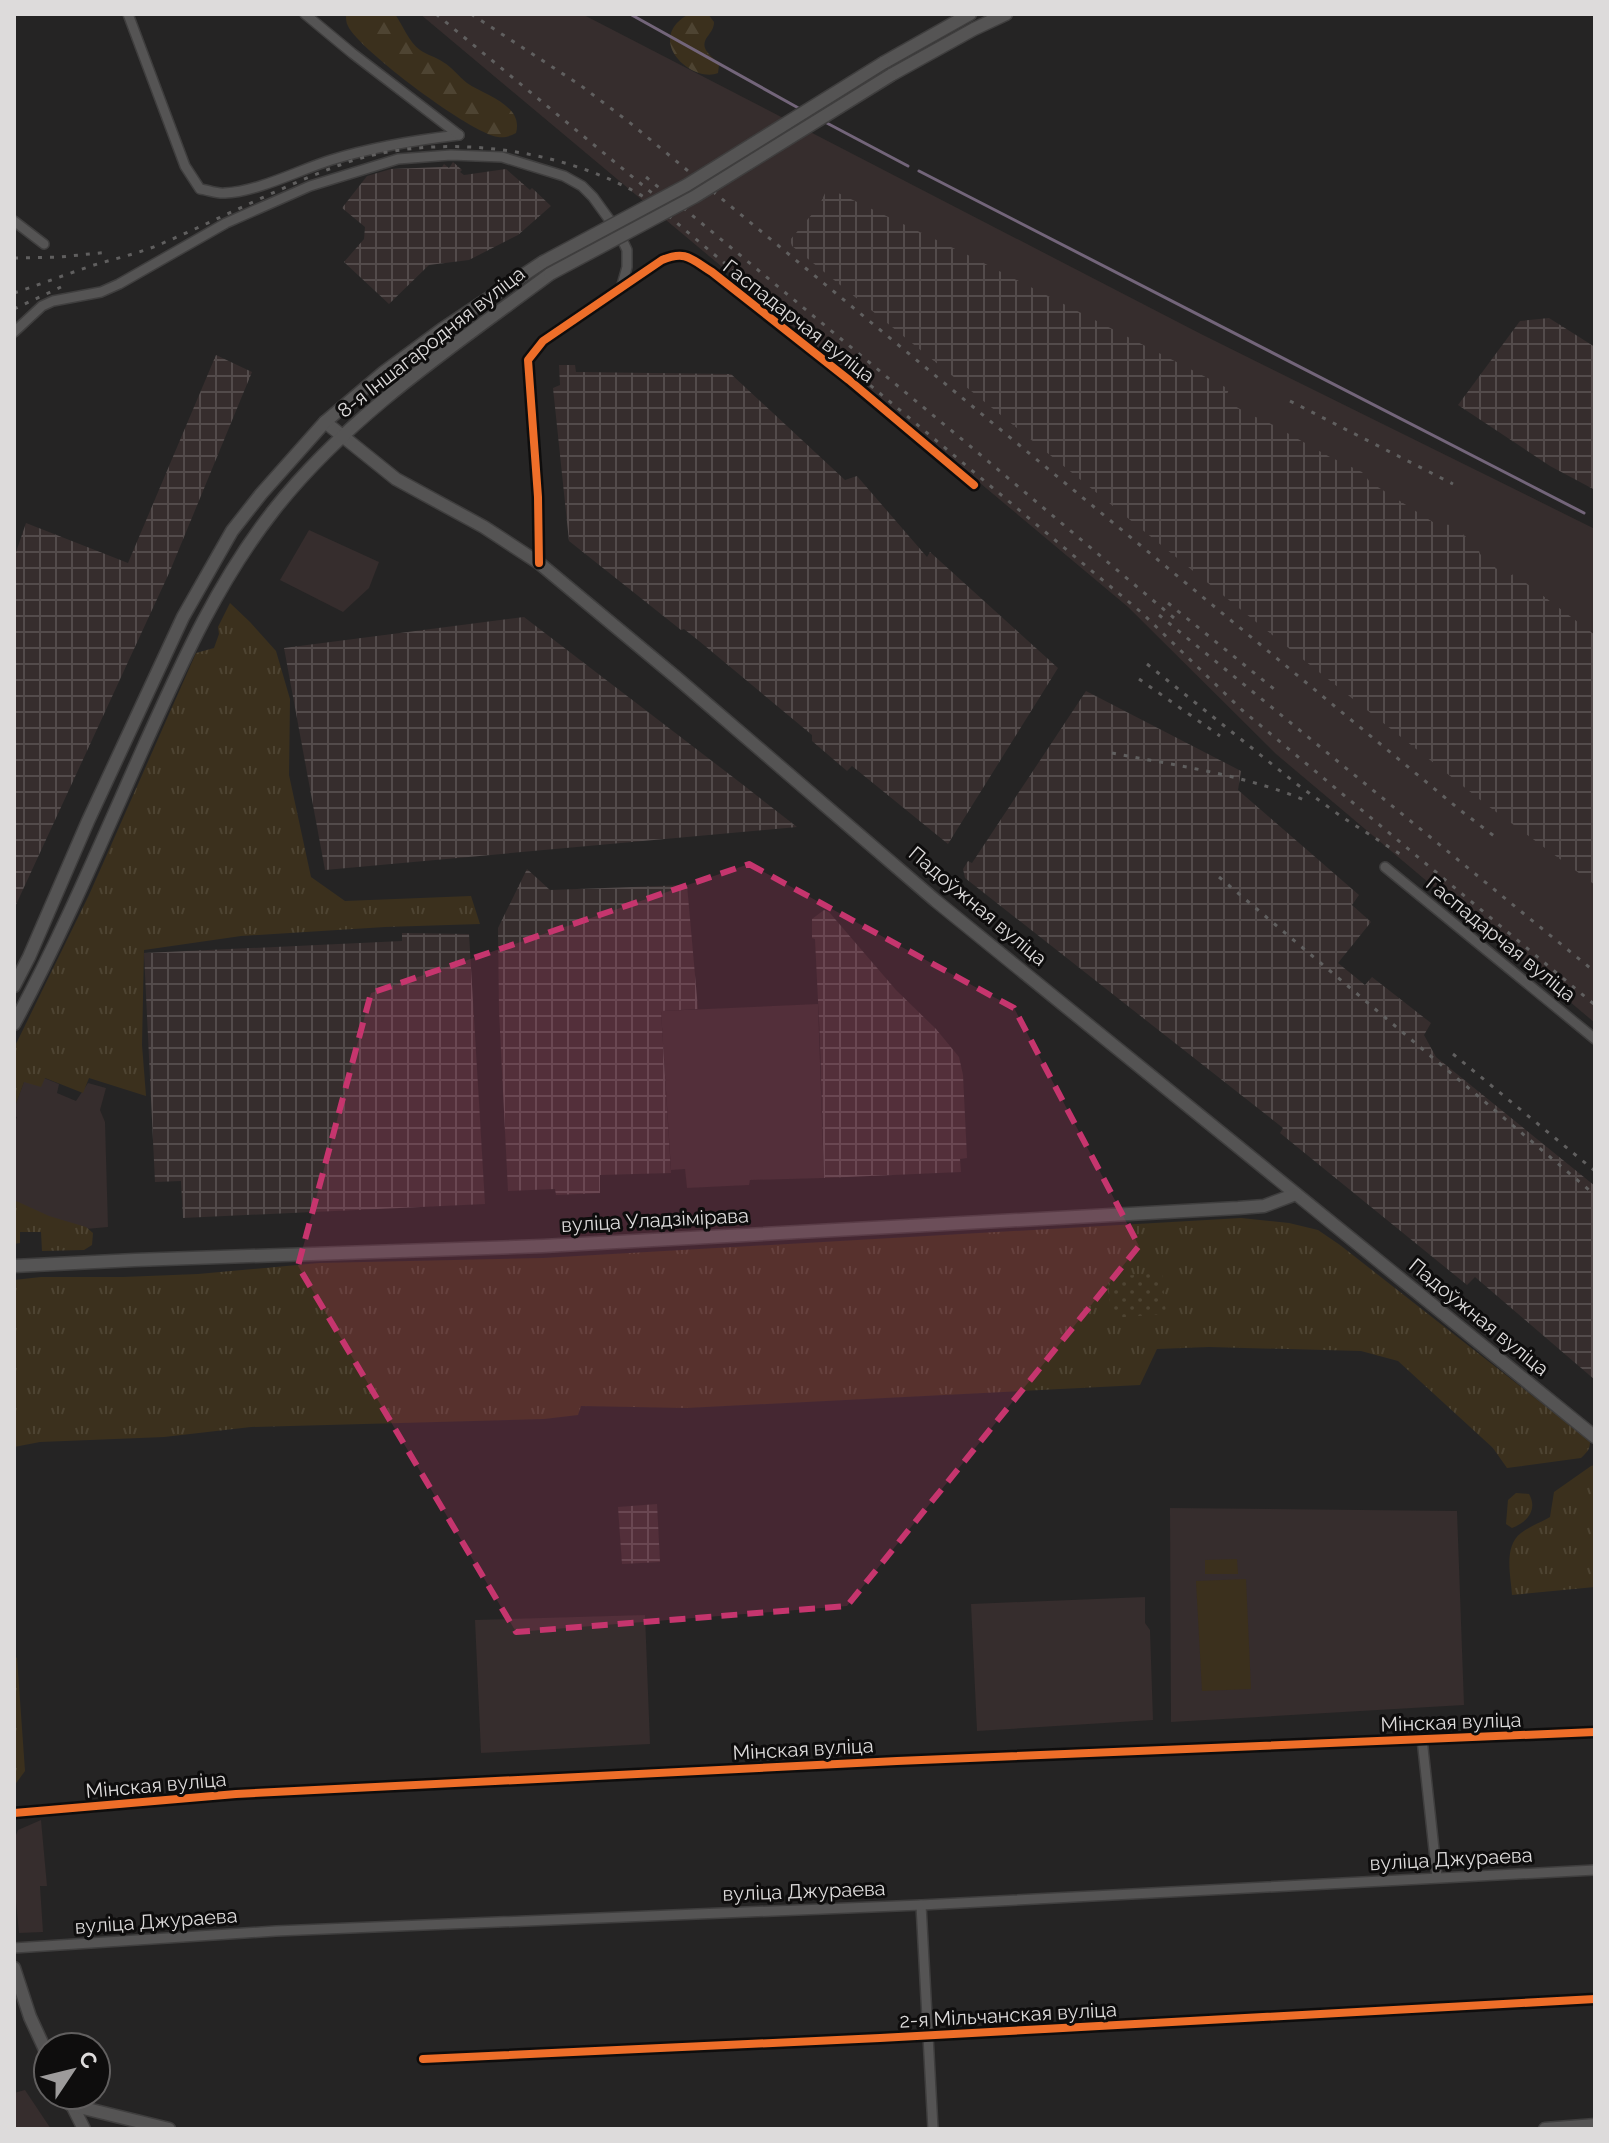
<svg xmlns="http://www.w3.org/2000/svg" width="1609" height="2143" font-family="Raleway,sans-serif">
<defs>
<pattern id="industrial-grid" width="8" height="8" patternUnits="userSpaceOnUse" patternTransform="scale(2)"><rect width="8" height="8" fill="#362d2d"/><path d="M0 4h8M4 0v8" fill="none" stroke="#534b4b"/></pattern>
<pattern id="grass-tufts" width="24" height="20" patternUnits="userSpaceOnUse" patternTransform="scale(2)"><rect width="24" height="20" fill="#3b301d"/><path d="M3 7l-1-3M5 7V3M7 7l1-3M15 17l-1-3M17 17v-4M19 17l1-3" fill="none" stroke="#4e4432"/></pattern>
<pattern id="forest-firs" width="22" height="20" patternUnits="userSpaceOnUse" patternTransform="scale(2)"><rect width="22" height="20" fill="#3b301d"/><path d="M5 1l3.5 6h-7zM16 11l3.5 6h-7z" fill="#4e4432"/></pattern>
<pattern id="park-dots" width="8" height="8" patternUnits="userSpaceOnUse" patternTransform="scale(2)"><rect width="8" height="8" fill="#3b301d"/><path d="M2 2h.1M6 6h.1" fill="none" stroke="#4e4432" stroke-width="1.8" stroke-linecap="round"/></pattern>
</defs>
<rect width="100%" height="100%" fill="#252424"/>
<!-- built -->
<g fill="#362d2d">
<path d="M420,14H582L1201,334L1595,529V1023L1276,754L1128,607Z"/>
<path d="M309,530L379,562L369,588L343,612L280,580Z"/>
<path d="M818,1004L824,1178L750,1180L749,1185L687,1188L685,1169L671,1170L661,1011Z"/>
<path d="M44,1078L59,1084L57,1093L76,1101L88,1083L106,1088L100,1110L105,1122L108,1227L86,1229L27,1214L14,1199V1124L17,1117L14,1116V1109L24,1082Z"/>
<path d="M1170,1508L1457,1511L1464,1705L1171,1722Z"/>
<path d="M1145,1597V1623L1150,1630L1153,1720L977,1731L971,1604Z"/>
<path d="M645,1615L650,1744L481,1753L475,1620Z"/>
<path d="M41,1820L47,1886H40L43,1932L19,1933L14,1882V1840L18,1830Z"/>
<path d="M25,2090L51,2129H14V2093Z"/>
</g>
<!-- industrial -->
<g fill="url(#industrial-grid)">
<path d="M453,162L462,170L460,172L464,175L506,169L530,190L532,188L551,206L518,235L469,260L429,265L389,304L344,262L364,239L365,227L342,208L367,176L391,169L442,167L444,164L449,168Z"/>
<path d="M832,190L972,257L1229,389L1225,400L1250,415L1264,420L1330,457L1362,472L1370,482L1436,524L1452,525L1478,547L1480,554L1506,577L1514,574L1595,635V885L1488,806L1261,626L792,246L790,240L819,206L826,191Z"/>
<path d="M1549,318L1595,347V490L1550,466L1458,405L1520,321Z"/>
<path d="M216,355L252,372L170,571L14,909V558L26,523L128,563Z"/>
<path d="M559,365H575L576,372L731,374L845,480L857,476L927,557L930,552L1058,668L948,844L852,766L847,771L812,741V735L699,641L684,629L681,630L569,541L553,388L560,385Z"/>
<path d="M524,617L742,784L797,827L325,870L284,648Z"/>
<path d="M1086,691L1241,771L1238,790L1359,895L1352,905L1371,922L1338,963L1365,985L1372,977L1431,1023L1424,1035L1436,1057L1595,1186V1380L1475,1277L1467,1285L1280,1133L1283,1128L965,878L963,869L968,861L972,863Z"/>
<path d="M527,869L550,890L687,885L698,1009L661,1011L671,1173L600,1175V1193L556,1195L555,1189L508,1191L499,1011L498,928Z"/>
<path d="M824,910L829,912L896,990L936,1029L959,1057L963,1075L967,1158L960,1159L961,1172L824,1178L820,1041L815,939L812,938V919Z"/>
<path d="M402,933L469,934L485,1204L183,1218L181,1181L155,1182L144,953L402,941Z"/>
<path d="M657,1504L660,1562L622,1564L618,1507Z"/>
</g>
<!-- grass -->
<g fill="url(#grass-tufts)">
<path d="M230,603L250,622L276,651L290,699L289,775L311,877L345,901L471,896L480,924L385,927L241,936L144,950L142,1045L146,1096L89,1078L83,1093L45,1078L41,1087L24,1082L14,1109V1048L89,895L196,653L214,648L219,634L218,627Z"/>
<path d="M14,1200L49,1216L86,1227L93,1233L92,1245L84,1250L42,1251L41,1232H20V1243L14,1244Z"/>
<path d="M1241,1218L1289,1223L1318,1230L1340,1245L1590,1441C1590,1450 1587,1452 1581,1458L1507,1468L1493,1448L1398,1361L1361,1351L1209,1347L1157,1349L1140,1385L686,1408L581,1406L578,1415L544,1419L251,1427L164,1437L40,1442L14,1447V1280L41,1277H123L198,1274L319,1263L543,1258Z"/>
<path d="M1595,1465V1587L1512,1595C1511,1576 1503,1547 1521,1533C1530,1526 1540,1523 1550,1517L1554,1492L1591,1466Z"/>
<path d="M1516,1493L1529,1494C1538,1510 1527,1522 1512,1528L1506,1524L1508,1500Z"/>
<path d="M14,1656L17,1658L25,1771L14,1786Z"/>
</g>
<!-- forest -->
<g fill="url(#forest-firs)">
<path d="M346,14H395C403,26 409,42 420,50C427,55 436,57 443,62C452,67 458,76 467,83C484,95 524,105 516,133C510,136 505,138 498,137C472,134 359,50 348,26C346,23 346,18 346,14Z"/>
<path d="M689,14H708L714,22C714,34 702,37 705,48C707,54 715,59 719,65L718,73C692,84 643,39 689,14Z"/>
</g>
<!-- park -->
<path fill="url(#park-dots)" d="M1162,1273L1166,1314L1111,1318L1108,1277Z"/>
<!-- pitch -->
<g fill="#3b301d">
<path d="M1237,1559L1238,1574H1205V1560Z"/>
<path d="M1246,1579L1251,1689L1202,1691L1196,1581Z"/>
</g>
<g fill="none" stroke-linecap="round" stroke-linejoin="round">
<!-- stream -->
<g stroke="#73657a" stroke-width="3">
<path d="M630,14L802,110"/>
<path d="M823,121L908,166"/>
<path d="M919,171L1584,513"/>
</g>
<defs>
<g id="street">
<path d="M128,14L185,166L200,189C208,190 217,194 225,193C257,192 299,170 331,160C373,147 416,140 459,135"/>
<path d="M305,14L352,53L459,135"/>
<path d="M14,221L44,244"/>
<path d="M14,332L42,306L53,301L101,292L119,284L226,223L310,186L398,159L451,155L502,157L564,176L582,186L593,197L619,233L627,250V267L622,285"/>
<path d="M539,563L538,497L528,360L543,341L662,260C686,250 691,259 712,272L849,380L974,485"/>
<path d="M1385,867L1595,1039"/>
<path d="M1422,1739L1437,1877"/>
<path d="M14,1813L236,1794L897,1761L1595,1732"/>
<path d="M921,1905L933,2129"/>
<path d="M14,1948L276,1931L921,1905L1595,1870"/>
<path d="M423,2059L880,2038L1595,1999"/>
</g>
<g id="secondary">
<path d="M883,63L970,14"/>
<path d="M891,75L974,29L1006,14"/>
<path d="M325,422L396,479L484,527L539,563L677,678L936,901L1595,1437"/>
<path d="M14,986L29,957L88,821L183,617L232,531L261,494L325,422L384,372L441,330L543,262"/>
<path d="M14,1024C63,933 103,838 145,744C182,662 218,581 274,510C349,415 453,346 550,274"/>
<path d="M14,1266L135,1260L543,1246L1238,1208L1264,1206L1296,1194"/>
<path d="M14,1968L30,2017L48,2056"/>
<path d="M67,2095L84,2129"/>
<path d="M71,2105L169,2129"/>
<path d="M1545,2129L1595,2125"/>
</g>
</defs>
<!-- street casing -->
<use href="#street" stroke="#3f3e3e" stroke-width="12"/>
<!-- secondary casing -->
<use href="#secondary" stroke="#3f3e3e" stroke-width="15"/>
<!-- street -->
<use href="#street" stroke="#555454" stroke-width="9"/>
<!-- secondary -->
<use href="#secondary" stroke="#555454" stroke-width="12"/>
<!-- rail -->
<g stroke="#605f5f" stroke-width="3" stroke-dasharray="4 8" stroke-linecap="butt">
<path d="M436,14L652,193"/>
<path d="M471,14L580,85L629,122L1460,810L1494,836"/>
<path d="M646,177L970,446L1174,618"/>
<path d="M14,258L60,257L109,252"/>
<path d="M14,293C41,284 67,274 94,265C117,258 141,253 163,243C222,218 280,187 340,165C431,131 555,146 639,194C658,205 674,221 691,235L1142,613L1242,710L1595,1005"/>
<path d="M14,309L61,287"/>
<path d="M1290,401L1453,484"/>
<path d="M1168,603L1274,689"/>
<path d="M1159,615L1595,972"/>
<path d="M1147,664L1298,785L1342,817L1400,854"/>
<path d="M1139,679L1220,736"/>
<path d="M1112,753C1178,766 1247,775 1309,802"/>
<path d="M1219,877L1595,1195"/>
<path d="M1453,1054L1595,1171"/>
</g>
<defs>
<g id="secondary-bridge">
<path d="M543,262L687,185L883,63"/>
<path d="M550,274L694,197L891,75"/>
</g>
</defs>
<!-- secondary-bridge casing -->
<use href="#secondary-bridge" stroke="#3f3e3e" stroke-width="15" stroke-linecap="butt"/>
<!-- secondary-bridge -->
<use href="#secondary-bridge" stroke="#555454" stroke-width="12"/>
<defs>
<g id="cycleway">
<path d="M539,563L538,497L528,360L543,341L662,260C686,250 691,259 712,272L849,380L974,485"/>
<path d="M14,1813L236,1794L897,1761L1595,1732"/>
<path d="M423,2059L880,2038L1595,1999"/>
</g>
</defs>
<!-- cycleway casing -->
<use href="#cycleway" stroke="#0e0d0d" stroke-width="13"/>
<!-- cycleway -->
<use href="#cycleway" stroke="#ee6e29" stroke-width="8"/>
</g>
<!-- marked area -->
<path fill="#c6356e" fill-opacity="0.2" stroke="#c6356e" stroke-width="6" stroke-dasharray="16 10" stroke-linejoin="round" d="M749,864L1014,1008L1139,1246L847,1606L516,1632L298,1266L371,993Z"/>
<g text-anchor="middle" stroke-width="6" stroke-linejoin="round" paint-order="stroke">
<!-- street labels -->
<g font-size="20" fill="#dddbdb" stroke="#0e0d0d">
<text transform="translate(799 321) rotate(38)" y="7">Гаспадарчая вуліца</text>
<text transform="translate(431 342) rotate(-38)" y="7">8-я Іншагародняя вуліца</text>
<text transform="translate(978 906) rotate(40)" y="7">Падоўжная вуліца</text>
<text transform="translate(1501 939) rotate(39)" y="7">Гаспадарчая вуліца</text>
<text transform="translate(655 1220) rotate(-3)" y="7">вуліца Уладзімірава</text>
<text transform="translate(1479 1317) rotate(39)" y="7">Падоўжная вуліца</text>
<text transform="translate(1451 1722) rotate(-2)" y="7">Мінская вуліца</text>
<text transform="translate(803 1749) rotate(-3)" y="7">Мінская вуліца</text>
<text transform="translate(156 1785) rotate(-5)" y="7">Мінская вуліца</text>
<text transform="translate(1451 1859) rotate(-3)" y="7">вуліца Джураева</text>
<text transform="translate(804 1891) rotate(-2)" y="7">вуліца Джураева</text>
<text transform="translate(156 1921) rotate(-4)" y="7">вуліца Джураева</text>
<text transform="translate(1008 2015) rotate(-3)" y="7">2-я Мільчанская вуліца</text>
</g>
</g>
<!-- border -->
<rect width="1609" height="2143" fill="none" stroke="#dddbdb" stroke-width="32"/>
<!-- north arrow -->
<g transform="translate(72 2071) rotate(55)"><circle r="38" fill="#0e0d0d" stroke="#615f5f" stroke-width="2"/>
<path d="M0-6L14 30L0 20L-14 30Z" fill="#9d9b9b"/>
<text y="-12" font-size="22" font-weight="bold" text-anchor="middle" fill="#dddbdb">С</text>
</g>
</svg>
